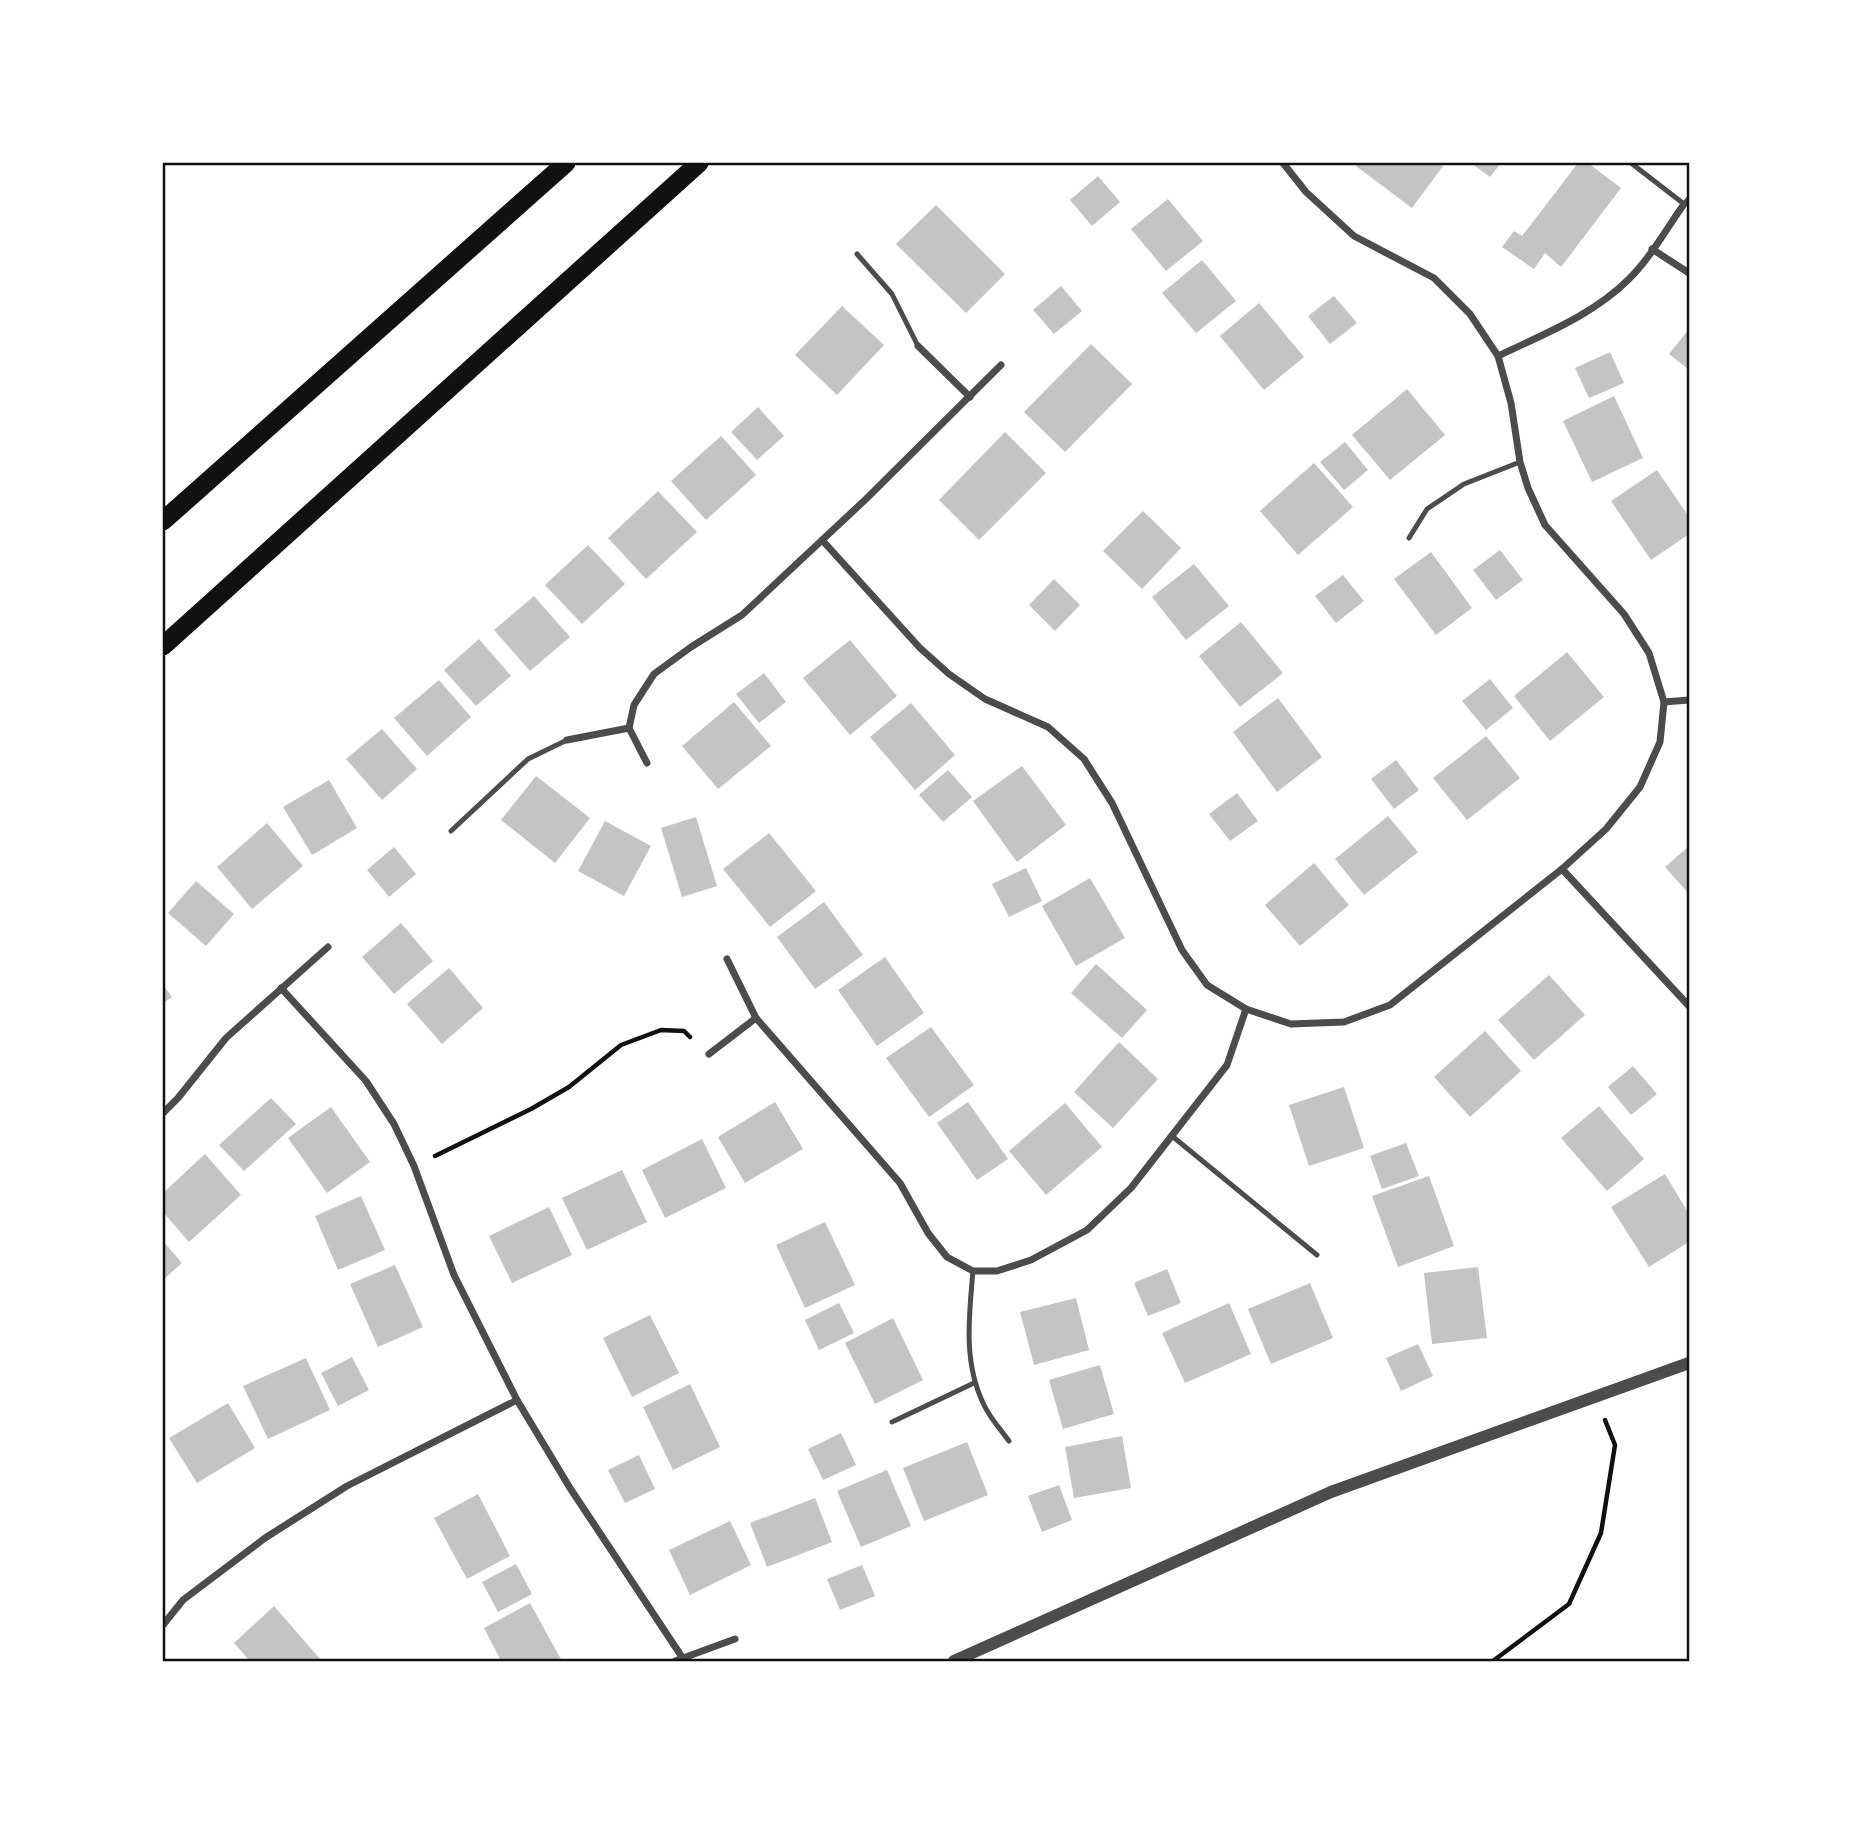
<svg xmlns="http://www.w3.org/2000/svg" width="1852" height="1824" font-family="'Fira Sans',sans-serif">
<rect width="100%" height="100%" fill="#fff"/>
<!-- building -->
<g fill="#c4c4c4">
<path d="M1359,163H1438L1443,166L1412,208L1356,166Z"/>
<path d="M1471,163H1501L1490,177Z"/>
<path d="M1578,163H1588L1621,188L1561,267L1545,253L1534,269L1502,247L1514,231L1522,236Z"/>
<path d="M1098,176L1120,202L1092,226L1070,200Z"/>
<path d="M1168,199L1203,241L1166,271L1131,229Z"/>
<path d="M936,205L1005,274L966,313L896,244Z"/>
<path d="M1202,260L1236,301L1196,333L1162,293Z"/>
<path d="M1061,286L1082,311L1054,334L1033,310Z"/>
<path d="M1334,296L1357,323L1330,344L1308,316Z"/>
<path d="M1259,303L1304,357L1264,390L1220,336Z"/>
<path d="M842,306L884,345L837,395L795,355Z"/>
<path d="M1689,329V370L1669,354Z"/>
<path d="M1091,344L1132,384L1065,452L1024,412Z"/>
<path d="M1610,352L1624,383L1589,398L1575,368Z"/>
<path d="M1407,389L1445,435L1390,480L1352,435Z"/>
<path d="M1614,396L1643,458L1592,482L1563,421Z"/>
<path d="M758,407L784,436L757,460L731,432Z"/>
<path d="M1005,432L1046,473L979,540L939,500Z"/>
<path d="M721,436L756,475L706,520L671,481Z"/>
<path d="M1345,442L1368,470L1344,490L1320,462Z"/>
<path d="M1314,463L1353,507L1298,555L1260,511Z"/>
<path d="M1657,470L1689,517V534L1651,560L1611,501Z"/>
<path d="M658,491L697,532L646,579L608,538Z"/>
<path d="M1143,511L1181,548L1142,589L1103,551Z"/>
<path d="M588,545L625,584L582,624L545,585Z"/>
<path d="M1500,550L1523,580L1496,600L1473,570Z"/>
<path d="M1431,552L1472,608L1436,635L1394,579Z"/>
<path d="M1194,564L1229,606L1186,640L1152,597Z"/>
<path d="M1343,575L1364,601L1336,623L1315,596Z"/>
<path d="M1054,579L1080,605L1055,631L1029,605Z"/>
<path d="M534,596L570,637L530,671L494,630Z"/>
<path d="M1241,622L1283,673L1240,707L1199,656Z"/>
<path d="M479,639L511,676L476,706L444,670Z"/>
<path d="M850,640L897,696L850,735L803,678Z"/>
<path d="M1567,652L1604,697L1550,741L1514,696Z"/>
<path d="M764,673L786,702L759,723L736,694Z"/>
<path d="M1490,679L1513,708L1486,730L1462,701Z"/>
<path d="M439,680L471,717L427,756L394,718Z"/>
<path d="M1278,698L1322,757L1277,792L1233,732Z"/>
<path d="M734,702L771,746L718,789L682,746Z"/>
<path d="M911,703L955,755L915,790L870,737Z"/>
<path d="M382,729L417,769L382,800L346,759Z"/>
<path d="M1486,736L1520,778L1467,820L1433,778Z"/>
<path d="M1396,760L1419,790L1394,809L1371,779Z"/>
<path d="M1022,766L1066,825L1017,862L973,801Z"/>
<path d="M948,770L972,797L943,822L919,795Z"/>
<path d="M536,776L590,818L555,863L501,820Z"/>
<path d="M329,780L357,828L312,855L283,807Z"/>
<path d="M1237,793L1258,821L1230,841L1209,814Z"/>
<path d="M1388,816L1418,852L1364,895L1335,859Z"/>
<path d="M696,817L717,886L682,897L661,828Z"/>
<path d="M605,821L651,846L624,896L578,871Z"/>
<path d="M267,823L303,866L252,909L217,867Z"/>
<path d="M769,833L816,891L770,927L723,869Z"/>
<path d="M1689,846V894L1665,867Z"/>
<path d="M394,847L416,874L389,897L367,870Z"/>
<path d="M1314,863L1349,905L1300,946L1265,905Z"/>
<path d="M1026,868L1042,901L1009,917L992,884Z"/>
<path d="M1090,878L1125,938L1076,966L1042,906Z"/>
<path d="M196,881L234,914L206,946L168,913Z"/>
<path d="M824,902L863,955L815,989L777,937Z"/>
<path d="M401,923L433,961L394,994L362,957Z"/>
<path d="M885,957L924,1013L877,1046L838,990Z"/>
<path d="M1096,964L1147,1010L1122,1038L1071,993Z"/>
<path d="M449,968L483,1008L442,1044L407,1004Z"/>
<path d="M1549,975L1585,1015L1534,1060L1498,1020Z"/>
<path d="M163,985L172,997L163,1003Z"/>
<path d="M931,1027L974,1085L929,1117L886,1058Z"/>
<path d="M1485,1031L1521,1071L1470,1117L1434,1077Z"/>
<path d="M1119,1042L1158,1079L1113,1128L1074,1092Z"/>
<path d="M1633,1066L1657,1094L1631,1115L1608,1087Z"/>
<path d="M1344,1087L1364,1148L1309,1166L1289,1105Z"/>
<path d="M271,1098L296,1124L244,1171L219,1145Z"/>
<path d="M775,1102L803,1149L745,1183L718,1137Z"/>
<path d="M968,1102L1008,1159L977,1180L937,1123Z"/>
<path d="M1065,1103L1102,1147L1046,1195L1009,1151Z"/>
<path d="M1599,1106L1644,1159L1607,1191L1561,1138Z"/>
<path d="M331,1107L370,1162L327,1193L288,1138Z"/>
<path d="M702,1139L726,1188L665,1218L642,1170Z"/>
<path d="M1406,1143L1419,1176L1382,1189L1370,1156Z"/>
<path d="M205,1154L241,1195L189,1242L163,1212V1193Z"/>
<path d="M622,1170L647,1222L587,1250L562,1198Z"/>
<path d="M1665,1174L1689,1214V1242L1649,1267L1611,1207Z"/>
<path d="M1429,1176L1454,1246L1398,1267L1372,1196Z"/>
<path d="M361,1196L385,1250L338,1270L315,1216Z"/>
<path d="M549,1207L572,1255L512,1283L489,1236Z"/>
<path d="M825,1222L855,1285L805,1308L776,1245Z"/>
<path d="M163,1241L182,1263L163,1280Z"/>
<path d="M395,1265L423,1327L378,1347L350,1284Z"/>
<path d="M1478,1267L1487,1338L1432,1344L1424,1273Z"/>
<path d="M1167,1269L1181,1303L1148,1316L1134,1283Z"/>
<path d="M1310,1283L1333,1338L1271,1364L1248,1309Z"/>
<path d="M1076,1298L1089,1350L1034,1365L1020,1312Z"/>
<path d="M839,1303L854,1333L819,1350L805,1320Z"/>
<path d="M1229,1303L1251,1354L1185,1383L1162,1333Z"/>
<path d="M650,1315L679,1373L632,1397L603,1338Z"/>
<path d="M893,1318L923,1380L875,1404L845,1343Z"/>
<path d="M1418,1344L1433,1376L1401,1391L1386,1358Z"/>
<path d="M352,1357L369,1390L338,1406L321,1373Z"/>
<path d="M306,1358L330,1410L268,1439L243,1386Z"/>
<path d="M1100,1365L1114,1414L1063,1429L1049,1380Z"/>
<path d="M690,1384L720,1447L673,1470L643,1407Z"/>
<path d="M228,1403L255,1448L197,1483L169,1438Z"/>
<path d="M841,1433L856,1465L823,1480L808,1449Z"/>
<path d="M1122,1436L1131,1488L1074,1498L1065,1447Z"/>
<path d="M967,1442L988,1495L924,1521L903,1468Z"/>
<path d="M639,1455L655,1489L625,1503L608,1470Z"/>
<path d="M887,1470L911,1526L861,1547L837,1491Z"/>
<path d="M1059,1485L1072,1520L1042,1532L1028,1496Z"/>
<path d="M478,1494L510,1556L467,1579L434,1518Z"/>
<path d="M815,1498L832,1542L767,1567L750,1523Z"/>
<path d="M730,1521L751,1565L690,1595L669,1550Z"/>
<path d="M516,1564L532,1594L498,1612L482,1582Z"/>
<path d="M862,1565L875,1596L840,1610L827,1579Z"/>
<path d="M530,1603L562,1661H501L484,1628Z"/>
<path d="M274,1606L321,1660L320,1661H250L234,1643Z"/>
</g>
<g fill="none" stroke-linecap="round" stroke-linejoin="round">
<!-- path -->
<g stroke="#111" stroke-width="4.5">
<path d="M435,1156L531,1109L569,1087L621,1045L661,1030L684,1031L690,1037"/>
<path d="M1493,1661L1569,1604L1601,1533L1615,1445L1605,1420"/>
</g>
<!-- service -->
<g stroke="#4c4c4c" stroke-width="5">
<path d="M1631,163L1684,204L1689,198"/>
<path d="M857,254L892,294L918,346"/>
<path d="M1409,538L1427,509L1464,484L1520,462"/>
<path d="M451,831L528,759L567,740"/>
<path d="M1172,1136L1317,1255"/>
<path d="M973,1271C969,1316 963,1363 984,1405C990,1418 1001,1430 1009,1441"/>
<path d="M892,1422L974,1383"/>
</g>
<!-- minor -->
<g stroke="#4c4c4c" stroke-width="7">
<path d="M1652,249L1689,273"/>
<path d="M918,346L970,397"/>
<path d="M1498,356C1544,334 1593,315 1629,279C1651,257 1667,228 1684,204"/>
<path d="M822,540L920,648L949,674L985,699L1048,727L1084,759L1112,803L1182,950L1207,985L1246,1009L1291,1024L1344,1022L1390,1005L1562,869L1606,829L1640,787L1660,742L1664,702L1649,653L1624,614L1545,525L1528,488L1520,462L1511,403L1498,356L1470,314L1434,278L1354,236L1306,192L1283,163"/>
<path d="M1664,702L1689,700"/>
<path d="M567,740L629,728"/>
<path d="M647,763L629,728L634,705L654,674L691,647L742,615L866,499L1001,365"/>
<path d="M1562,869L1689,1006"/>
<path d="M727,959L756,1018L900,1183L928,1233L947,1257L973,1271H997L1031,1260L1087,1230L1131,1188L1227,1065L1246,1009"/>
<path d="M281,988L366,1081L394,1124L414,1166L454,1275L517,1400L570,1488L682,1657"/>
<path d="M709,1054L756,1018"/>
<path d="M163,1113L178,1098L226,1038L328,947"/>
<path d="M163,1625L183,1600L265,1538L347,1486L517,1400"/>
<path d="M675,1661L735,1639"/>
</g>
<!-- tertiary -->
<path stroke="#4c4c4c" stroke-width="12" d="M954,1661L1331,1492L1689,1363"/>
<!-- trunk -->
<g stroke="#111" stroke-width="19">
<path d="M163,521L566,163"/>
<path d="M163,646L699,163"/>
</g>
</g>
<!-- border -->
<rect width="1852" height="1824" fill="none" stroke="#ffffff" stroke-width="329"/>
<rect x="164" y="164" width="1524" height="1496" fill="none" stroke="#111" stroke-width="2.5"/>
</svg>
